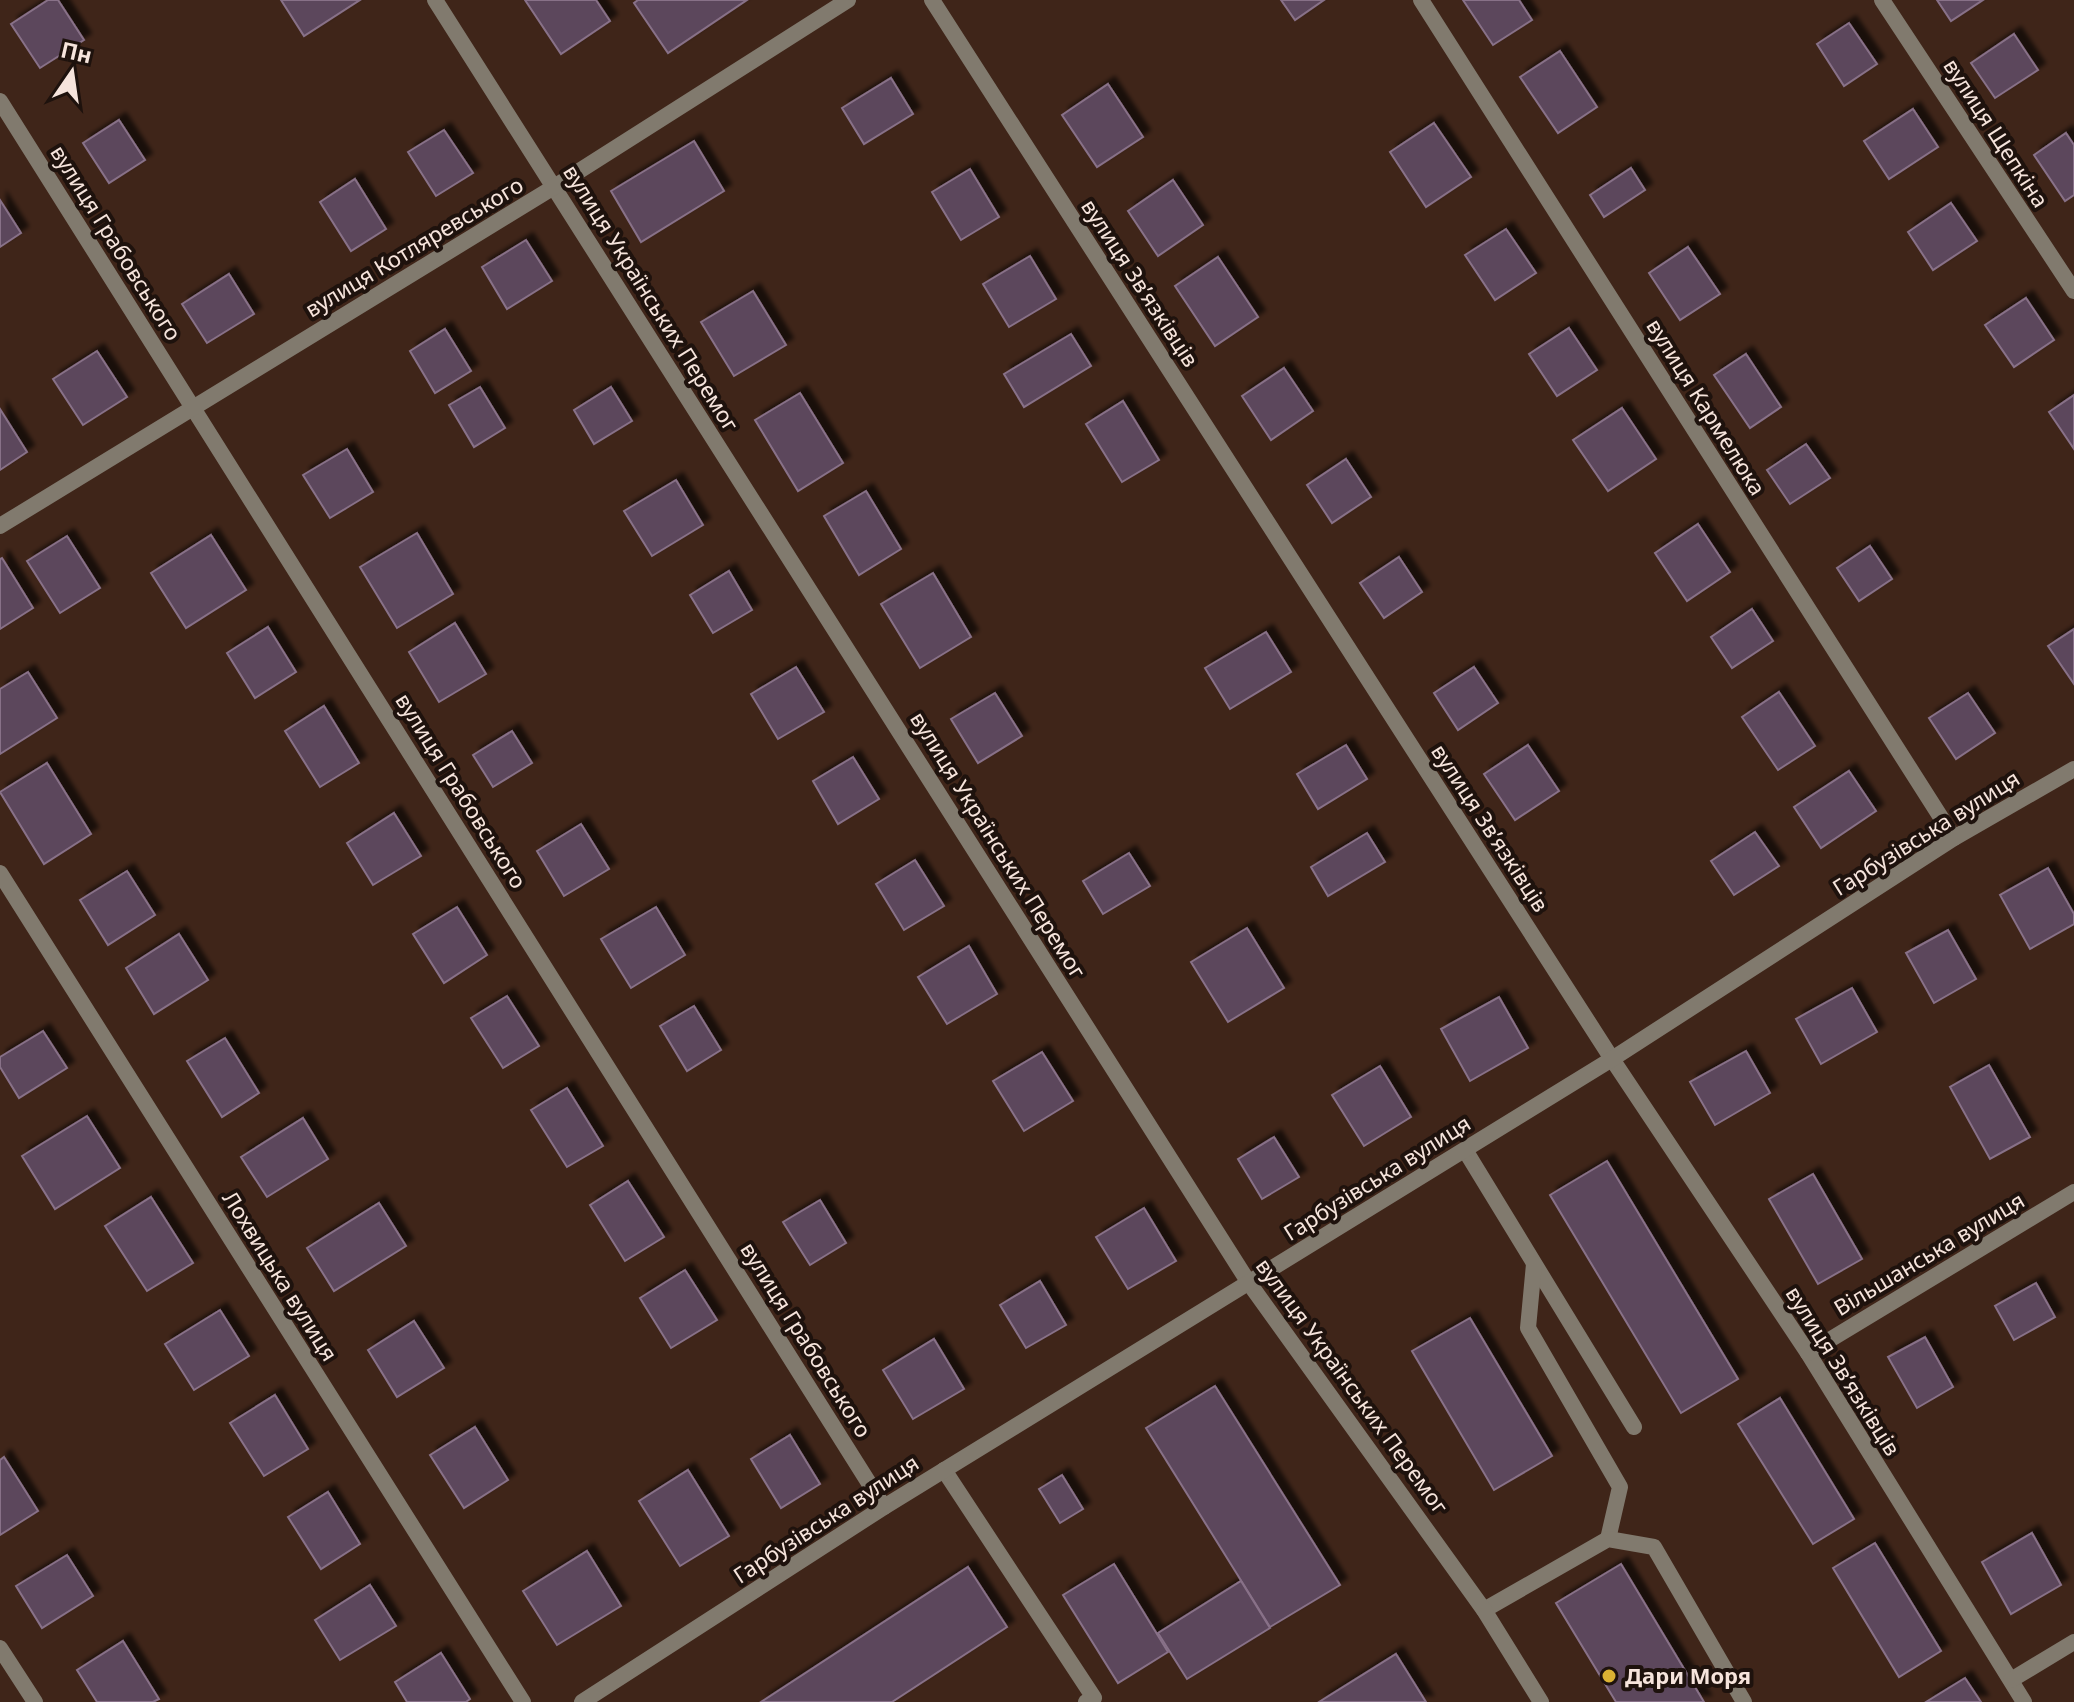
<svg xmlns="http://www.w3.org/2000/svg" width="2074" height="1702" font-family="'Noto Sans',sans-serif">
<defs>
<filter id="shadow"><feDropShadow dx="7" dy="-7" stdDeviation="2" flood-color="#0009"/></filter>
</defs>
<rect width="100%" height="100%" fill="#3f2519"/>
<!-- building -->
<g fill="#5c475c" stroke="#887188" stroke-width="2" filter="url(#shadow)">
<path d="M48,0H58L84,40L40,68L11,24Z"/>
<path d="M281,0H360L304,36Z"/>
<path d="M525,0H596L610,21L561,54Z"/>
<path d="M638,0H747L668,53L634,3Z"/>
<path d="M1281,0H1324L1295,20Z"/>
<path d="M1463,0H1519L1532,20L1493,45Z"/>
<path d="M1937,0H1983L1951,21Z"/>
<path d="M1849,23L1877,64L1844,86L1817,44Z"/>
<path d="M2014,34L2038,70L1995,98L1971,63Z"/>
<path d="M1560,51L1597,107L1558,133L1520,77Z"/>
<path d="M891,78L913,114L864,144L842,108Z"/>
<path d="M1108,84L1143,137L1097,167L1062,115Z"/>
<path d="M1913,109L1938,147L1889,179L1864,141Z"/>
<path d="M119,120L145,160L109,183L83,143Z"/>
<path d="M1434,123L1471,177L1426,207L1390,152Z"/>
<path d="M444,130L473,173L436,196L408,152Z"/>
<path d="M2066,133L2074,145V195L2065,201L2034,155Z"/>
<path d="M694,141L724,191L641,242L611,191Z"/>
<path d="M1631,168L1645,190L1604,217L1590,195Z"/>
<path d="M970,169L999,217L961,240L932,192Z"/>
<path d="M355,179L386,229L351,251L320,202Z"/>
<path d="M1173,180L1203,225L1158,256L1128,211Z"/>
<path d="M0,200L21,233L0,247Z"/>
<path d="M1951,203L1977,241L1933,270L1908,232Z"/>
<path d="M1506,229L1536,273L1495,300L1465,255Z"/>
<path d="M526,240L552,281L507,309L482,267Z"/>
<path d="M1688,247L1720,294L1680,320L1649,273Z"/>
<path d="M1030,256L1056,299L1009,327L983,284Z"/>
<path d="M1218,257L1258,317L1215,346L1175,286Z"/>
<path d="M229,274L254,314L207,343L182,304Z"/>
<path d="M753,291L786,345L734,376L701,322Z"/>
<path d="M2026,298L2054,340L2014,367L1985,325Z"/>
<path d="M1569,328L1597,370L1557,396L1529,354Z"/>
<path d="M445,329L471,371L435,393L410,351Z"/>
<path d="M1071,334L1091,366L1024,407L1004,374Z"/>
<path d="M97,351L127,397L83,425L53,379Z"/>
<path d="M1746,354L1781,407L1750,428L1714,375Z"/>
<path d="M1284,368L1313,411L1271,440L1242,396Z"/>
<path d="M480,387L505,428L474,447L449,405Z"/>
<path d="M611,387L632,421L594,444L574,410Z"/>
<path d="M800,393L843,463L798,491L755,420Z"/>
<path d="M2074,395V449L2049,412Z"/>
<path d="M1123,401L1159,460L1122,482L1086,424Z"/>
<path d="M1622,408L1656,459L1608,491L1573,440Z"/>
<path d="M0,409L27,452L0,470Z"/>
<path d="M1806,444L1830,478L1790,504L1767,470Z"/>
<path d="M347,449L373,492L330,518L303,475Z"/>
<path d="M1346,459L1371,497L1332,523L1307,485Z"/>
<path d="M676,480L703,525L652,556L624,511Z"/>
<path d="M866,491L901,549L859,575L824,516Z"/>
<path d="M1698,524L1730,572L1687,601L1655,553Z"/>
<path d="M417,533L453,594L397,628L360,567Z"/>
<path d="M211,535L246,590L186,628L151,573Z"/>
<path d="M67,536L100,588L60,613L27,561Z"/>
<path d="M1870,546L1892,579L1859,601L1837,568Z"/>
<path d="M1399,557L1422,592L1384,618L1360,583Z"/>
<path d="M2,558L33,608L0,629V559Z"/>
<path d="M729,571L752,610L713,633L690,595Z"/>
<path d="M933,573L971,637L920,668L881,604Z"/>
<path d="M1752,609L1773,641L1732,668L1711,637Z"/>
<path d="M455,623L486,674L439,702L409,652Z"/>
<path d="M268,627L296,672L255,698L227,653Z"/>
<path d="M2074,629V684L2048,646Z"/>
<path d="M1266,632L1291,672L1230,709L1205,668Z"/>
<path d="M796,667L824,712L778,739L751,694Z"/>
<path d="M1474,667L1498,703L1458,730L1434,693Z"/>
<path d="M28,672L57,718L0,754V689Z"/>
<path d="M1779,692L1815,746L1778,770L1742,717Z"/>
<path d="M995,693L1022,736L978,763L951,719Z"/>
<path d="M1968,693L1995,733L1956,759L1929,718Z"/>
<path d="M324,706L359,763L320,787L285,731Z"/>
<path d="M512,731L532,763L493,787L473,755Z"/>
<path d="M1346,745L1367,779L1318,809L1297,774Z"/>
<path d="M1528,745L1559,791L1515,820L1484,774Z"/>
<path d="M853,757L879,799L838,824L813,781Z"/>
<path d="M47,763L91,834L44,864L0,792Z"/>
<path d="M1849,771L1876,811L1821,848L1794,807Z"/>
<path d="M394,813L421,856L373,885L347,843Z"/>
<path d="M581,824L609,869L564,896L537,851Z"/>
<path d="M1755,832L1779,866L1734,895L1711,861Z"/>
<path d="M1367,833L1385,862L1328,896L1311,867Z"/>
<path d="M1129,853L1150,886L1103,914L1083,881Z"/>
<path d="M915,860L944,906L904,930L876,884Z"/>
<path d="M2048,868L2074,914V924L2030,949L2000,895Z"/>
<path d="M127,871L155,915L108,945L80,900Z"/>
<path d="M457,907L487,955L444,983L413,934Z"/>
<path d="M656,907L685,955L631,988L601,939Z"/>
<path d="M1247,928L1284,988L1228,1022L1191,962Z"/>
<path d="M1948,930L1976,979L1934,1003L1906,953Z"/>
<path d="M179,934L208,980L154,1014L126,968Z"/>
<path d="M969,946L997,994L947,1024L918,977Z"/>
<path d="M1852,988L1877,1032L1821,1064L1796,1019Z"/>
<path d="M507,996L539,1046L503,1068L471,1018Z"/>
<path d="M1499,997L1528,1048L1470,1081L1441,1029Z"/>
<path d="M694,1006L721,1050L687,1071L660,1026Z"/>
<path d="M43,1031L67,1068L19,1098L0,1067V1057Z"/>
<path d="M225,1038L259,1093L222,1117L187,1061Z"/>
<path d="M1746,1051L1770,1093L1715,1125L1690,1082Z"/>
<path d="M1042,1052L1073,1101L1024,1131L993,1081Z"/>
<path d="M1989,1065L2030,1137L1990,1159L1950,1087Z"/>
<path d="M1380,1066L1411,1117L1364,1146L1332,1095Z"/>
<path d="M567,1088L603,1146L567,1167L531,1110Z"/>
<path d="M87,1116L120,1168L55,1209L22,1156Z"/>
<path d="M303,1118L328,1159L267,1197L241,1157Z"/>
<path d="M1274,1137L1299,1177L1262,1199L1238,1159Z"/>
<path d="M1607,1161L1738,1379L1681,1413L1550,1195Z"/>
<path d="M1813,1174L1862,1259L1818,1284L1769,1199Z"/>
<path d="M628,1181L664,1237L625,1261L590,1205Z"/>
<path d="M151,1197L193,1263L147,1291L105,1226Z"/>
<path d="M820,1200L846,1243L810,1265L783,1222Z"/>
<path d="M379,1203L406,1246L334,1291L307,1248Z"/>
<path d="M1144,1208L1176,1261L1128,1289L1096,1237Z"/>
<path d="M685,1270L717,1320L671,1348L640,1298Z"/>
<path d="M1040,1281L1066,1325L1026,1348L1000,1305Z"/>
<path d="M2036,1283L2055,1317L2014,1340L1995,1306Z"/>
<path d="M220,1310L249,1356L194,1390L165,1344Z"/>
<path d="M1470,1318L1552,1456L1494,1490L1412,1351Z"/>
<path d="M414,1321L444,1368L397,1397L368,1350Z"/>
<path d="M1925,1337L1953,1387L1917,1408L1888,1357Z"/>
<path d="M934,1339L964,1389L913,1419L883,1370Z"/>
<path d="M1215,1386L1340,1585L1270,1627L1146,1428Z"/>
<path d="M275,1395L308,1449L264,1476L230,1423Z"/>
<path d="M1780,1398L1854,1519L1813,1544L1738,1424Z"/>
<path d="M475,1427L508,1480L464,1508L430,1455Z"/>
<path d="M790,1435L820,1484L781,1508L751,1459Z"/>
<path d="M4,1457L38,1511L0,1535V1460Z"/>
<path d="M688,1470L729,1536L680,1566L639,1501Z"/>
<path d="M1062,1475L1083,1509L1060,1523L1039,1489Z"/>
<path d="M328,1492L360,1544L321,1569L288,1517Z"/>
<path d="M2032,1533L2061,1585L2011,1614L1982,1562Z"/>
<path d="M1875,1543L1941,1651L1899,1677L1833,1568Z"/>
<path d="M587,1551L621,1606L557,1645L523,1591Z"/>
<path d="M67,1555L93,1596L42,1628L16,1586Z"/>
<path d="M1114,1564L1168,1652L1118,1683L1063,1595Z"/>
<path d="M1621,1564L1704,1702H1616L1556,1603Z"/>
<path d="M968,1567L1007,1627L892,1702H761Z"/>
<path d="M1241,1581L1270,1628L1187,1679L1158,1633Z"/>
<path d="M370,1585L396,1626L340,1660L315,1620Z"/>
<path d="M123,1641L159,1699L153,1702H97L77,1670Z"/>
<path d="M441,1653L470,1699L466,1702H407L395,1682Z"/>
<path d="M1396,1654L1426,1702H1319Z"/>
<path d="M1965,1678L1981,1702H1926Z"/>
</g>
<g fill="none" stroke-linecap="round" stroke-linejoin="round">
<!-- service -->
<g stroke="#817a6e" stroke-width="16">
<path d="M1465,1150L1634,1427"/>
<path d="M1534,1264L1528,1328L1620,1487L1608,1539"/>
<path d="M944,1470L1094,1698L1086,1702"/>
<path d="M1484,1610L1608,1539L1654,1547L1744,1702"/>
</g>
<!-- minor -->
<g stroke="#817a6e" stroke-width="16">
<path d="M435,0L1249,1283L1484,1610L1541,1702"/>
<path d="M932,0L1612,1059L1808,1353L2024,1702"/>
<path d="M1421,0L1954,838"/>
<path d="M1882,0L2074,291"/>
<path d="M0,101L884,1507"/>
<path d="M0,526L554,187L848,0"/>
<path d="M0,873L523,1702"/>
<path d="M1808,1353L2074,1192"/>
<path d="M0,1648L35,1702"/>
<path d="M2011,1680L2074,1642"/>
<path d="M582,1702L884,1507L1612,1059L1954,838L2074,769"/>
</g>
</g>
<!-- markers -->
<circle fill="#dbb233" stroke="#1e120d" stroke-width="3" cx="1609" cy="1676" r="8"/>
<g text-anchor="middle" stroke-width="8" stroke-linejoin="round" paint-order="stroke">
<!-- street labels -->
<g font-size="22" fill="#f6e4dc" stroke="#1e120d">
<text transform="translate(1996 133) rotate(57)" y="8">вулиця Щепкіна</text>
<text transform="translate(116 243) rotate(58)" y="8">вулиця Грабовського</text>
<text transform="translate(414 247) rotate(-31)" y="8">вулиця Котляревського</text>
<text transform="translate(1140 283) rotate(57)" y="8">вулиця Звʼязківців</text>
<text transform="translate(651 298) rotate(58)" y="8">вулиця Українських Перемог</text>
<text transform="translate(1706 407) rotate(58)" y="8">вулиця Кармелюка</text>
<text transform="translate(461 791) rotate(58)" y="8">вулиця Грабовського</text>
<text transform="translate(1490 828) rotate(57)" y="8">вулиця Звʼязківців</text>
<text transform="translate(1926 833) rotate(-32)" y="8">Гарбузівська вулиця</text>
<text transform="translate(998 845) rotate(58)" y="8">вулиця Українських Перемог</text>
<text transform="translate(1377 1178) rotate(-32)" y="8">Гарбузівська вулиця</text>
<text transform="translate(1929 1254) rotate(-31)" y="8">Вільшанська вулиця</text>
<text transform="translate(280 1276) rotate(58)" y="8">Лохвицька вулиця</text>
<text transform="translate(806 1340) rotate(58)" y="8">вулиця Грабовського</text>
<text transform="translate(1843 1371) rotate(58)" y="8">вулиця Звʼязківців</text>
<text transform="translate(1352 1386) rotate(54)" y="8">вулиця Українських Перемог</text>
<text transform="translate(826 1519) rotate(-33)" y="8">Гарбузівська вулиця</text>
</g>
<!-- poi labels -->
<g font-size="22" font-weight="bold" fill="#f6e4dc" stroke="#1e120d" text-anchor="start">
<text x="1625" y="1684">Дари Моря</text>
</g>
</g>
<!-- north arrow -->
<g transform="translate(72 72) rotate(13)" stroke="#1e120d" stroke-width="6" paint-order="stroke">
<path d="M0-6L14 30L0 20L-14 30Z" fill="#f6e4dc"/>
<text y="-12" font-size="22" font-weight="bold" text-anchor="middle" fill="#f6e4dc">Пн</text>
</g>
</svg>
